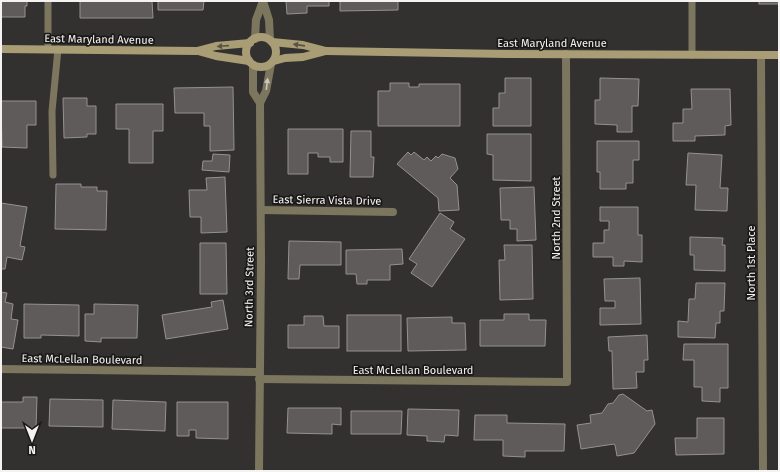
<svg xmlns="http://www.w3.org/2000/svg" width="780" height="472" font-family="'Fira Sans',sans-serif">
<rect width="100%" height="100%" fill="#33312f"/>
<!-- building -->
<g fill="#5f5b5a" stroke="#959190">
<path d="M1,1H27V6H25V17H1Z"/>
<path d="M80,1H152L153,18H80Z"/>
<path d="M158,1H204L203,10H158Z"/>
<path d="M280,1H329V6H307V13L287,14L286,1Z"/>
<path d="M340,1H398V10L340,11Z"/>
<rect x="759" y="1" width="20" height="3"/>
<path d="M505,78H531V126H493V108H499V93H505Z"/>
<path d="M600,78L639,79L638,106H632V132H617V125L595,124V100H600Z"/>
<path d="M390,83H409V87H419V84H460V126H378V91H390Z"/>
<path d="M233,87L234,150L210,151V126H204V113H175L174,88Z"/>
<path d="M691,89H730L731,125L725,126V135L695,136V141H673V123H683V109H692Z"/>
<path d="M63,98H87V106H96V134H87V137L64,138Z"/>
<path d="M1,101H36V125H27V148L2,147Z"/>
<path d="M116,104H163V131H153V163H129V129H116Z"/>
<path d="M288,129H343V162H330V157H318V153H308V174H288Z"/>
<path d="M351,131H371V157H374L373,177H350Z"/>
<path d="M487,134H531V181L493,180V155L487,154Z"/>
<path d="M597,141H639V160H633V183H626V189H600V172H597Z"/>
<path d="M408,152L411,155L414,152L424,160L427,157L431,161L436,156L438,158L442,154L455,158L458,169L450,178L457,185L459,210L439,211L438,198L397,164Z"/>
<path d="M688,153L722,155L720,188H728L727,211L695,210L696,185H686Z"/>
<path d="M213,154L230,155L229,172L202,170L203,161H212Z"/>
<path d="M225,177L227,232L201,233V217H190L189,190H207L206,178Z"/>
<path d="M56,184H81V187H97V191H107L106,230L55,229Z"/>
<path d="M534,187L536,240L517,241V229H510V220H501L500,188Z"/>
<path d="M1,203L27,207L20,246L25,247L22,260L7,257L5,269H1Z"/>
<path d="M600,207H638V235H642V262L624,261V266H613V257H593V243H604V230H609V221H600Z"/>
<path d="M440,213L454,222L450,229L465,239L432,287L411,273L417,264L409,259Z"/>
<path d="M690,237L723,238L722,245H725V271L694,270V255H690Z"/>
<path d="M289,241L341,242V265H300L299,279H288Z"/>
<path d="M200,243H226L227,294H200Z"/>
<path d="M504,245H532L533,299L500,300L499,260H505Z"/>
<path d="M402,249L403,264L390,265V280H367V284H357L356,274H346V250Z"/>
<path d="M640,278L641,324L600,325V308H615V301H605L604,279Z"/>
<path d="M696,283H725L724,311H720V323H716L715,338L678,337V321L688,322L689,299H695Z"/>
<path d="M1,292L7,293L5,302L13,304L11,319L18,320L13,349L1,347Z"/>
<path d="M223,300L228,329L166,339L162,315L212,307L211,302Z"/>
<path d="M24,304L79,305V336L41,335V338H24Z"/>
<path d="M94,304L138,305L137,338H101V342L85,341V314H94Z"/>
<path d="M504,314H529V320H546L545,346H480V320H504Z"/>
<rect x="347" y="315" width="54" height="36"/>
<path d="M304,316H323L324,326H339V348H288V325H304Z"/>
<path d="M452,317V323H465L466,350L408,351L407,318Z"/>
<path d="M647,335L648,360H644V372H636L637,388L613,389L612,351H609L608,337Z"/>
<path d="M684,344H728V388H720V402L702,401V387H694V360H683Z"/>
<path d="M623,394L647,411L652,410L655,424L634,453L617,456L615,445L614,444L581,449L577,425L591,423L590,415L602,413L608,404L613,403L619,395Z"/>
<path d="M23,397H37L36,428H1V402H23Z"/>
<path d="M50,399L103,400V427L49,426Z"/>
<path d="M113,400L166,402L165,431L112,429Z"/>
<path d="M177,402H228V439L196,438V430H189V436H177Z"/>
<path d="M288,408H341V425L332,424V434L287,433Z"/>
<path d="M408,409L459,410L458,436L445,435L444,442L427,441V436L407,435Z"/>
<path d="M351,411H402L401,434H351Z"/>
<path d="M475,415H507V423L565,424L564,451H525V457L503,456V440H474Z"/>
<path d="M697,418H724V454L676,455L675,438H697Z"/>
</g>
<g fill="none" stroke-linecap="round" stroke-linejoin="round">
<!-- lane -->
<g stroke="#7d765e" stroke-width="7">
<path d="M692,1V55"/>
<path d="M48,49V1"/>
<path d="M53,175L52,111L58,49"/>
</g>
<!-- street -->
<g stroke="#7d765e" stroke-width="8">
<path d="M263,1L269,20L270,40"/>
<path d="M255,39L256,20L263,1"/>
<path d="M761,55L763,471"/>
<path d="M253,65V92L260,103"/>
<path d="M261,210L393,212"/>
<path d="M1,369L259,372"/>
<path d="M259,379L567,382L566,54"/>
<path d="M259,471L261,263L260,103L266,91L271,64"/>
</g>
<!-- secondary -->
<g stroke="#a89d75" stroke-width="8">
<circle cx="261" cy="52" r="15"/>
<path d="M272,42L303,45L326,51L507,54L779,55"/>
<path d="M1,49L197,51L216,46L250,43"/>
<path d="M198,51L216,56L249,61"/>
<path d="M274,61L285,58L303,57L326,51"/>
</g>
</g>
<!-- one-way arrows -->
<defs><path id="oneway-solid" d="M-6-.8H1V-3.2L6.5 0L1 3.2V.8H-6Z"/></defs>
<g fill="#5a5442">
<use href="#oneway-solid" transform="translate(299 45) rotate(-172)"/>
<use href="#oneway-solid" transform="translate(223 46) rotate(176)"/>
</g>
<use fill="#cbc7be" href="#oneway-solid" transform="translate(267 84) rotate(-83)"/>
<g text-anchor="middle" stroke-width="3.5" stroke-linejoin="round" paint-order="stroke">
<!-- street labels -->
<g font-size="11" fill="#f5f3f2" stroke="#1a1918">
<text transform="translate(99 39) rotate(1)" y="4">East Maryland Avenue</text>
<text x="552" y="47">East Maryland Avenue</text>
<text transform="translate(327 200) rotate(1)" y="4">East Sierra Vista Drive</text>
<text transform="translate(556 218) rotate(-90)" y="4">North 2nd Street</text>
<text transform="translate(751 263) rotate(-90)" y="4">North 1st Place</text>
<text transform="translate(249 287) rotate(-89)" y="4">North 3rd Street</text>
<text transform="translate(82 359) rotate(1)" y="4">East McLellan Boulevard</text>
<text x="413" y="374">East McLellan Boulevard</text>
</g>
</g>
<!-- border -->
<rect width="780" height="472" fill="none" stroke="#f5f3f2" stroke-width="4"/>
<!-- north arrow -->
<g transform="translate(32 440) rotate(180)" stroke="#1a1918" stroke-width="3" paint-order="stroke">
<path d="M0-3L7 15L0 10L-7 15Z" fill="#f5f3f2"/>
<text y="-6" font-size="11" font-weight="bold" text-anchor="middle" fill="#f5f3f2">N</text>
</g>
</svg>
